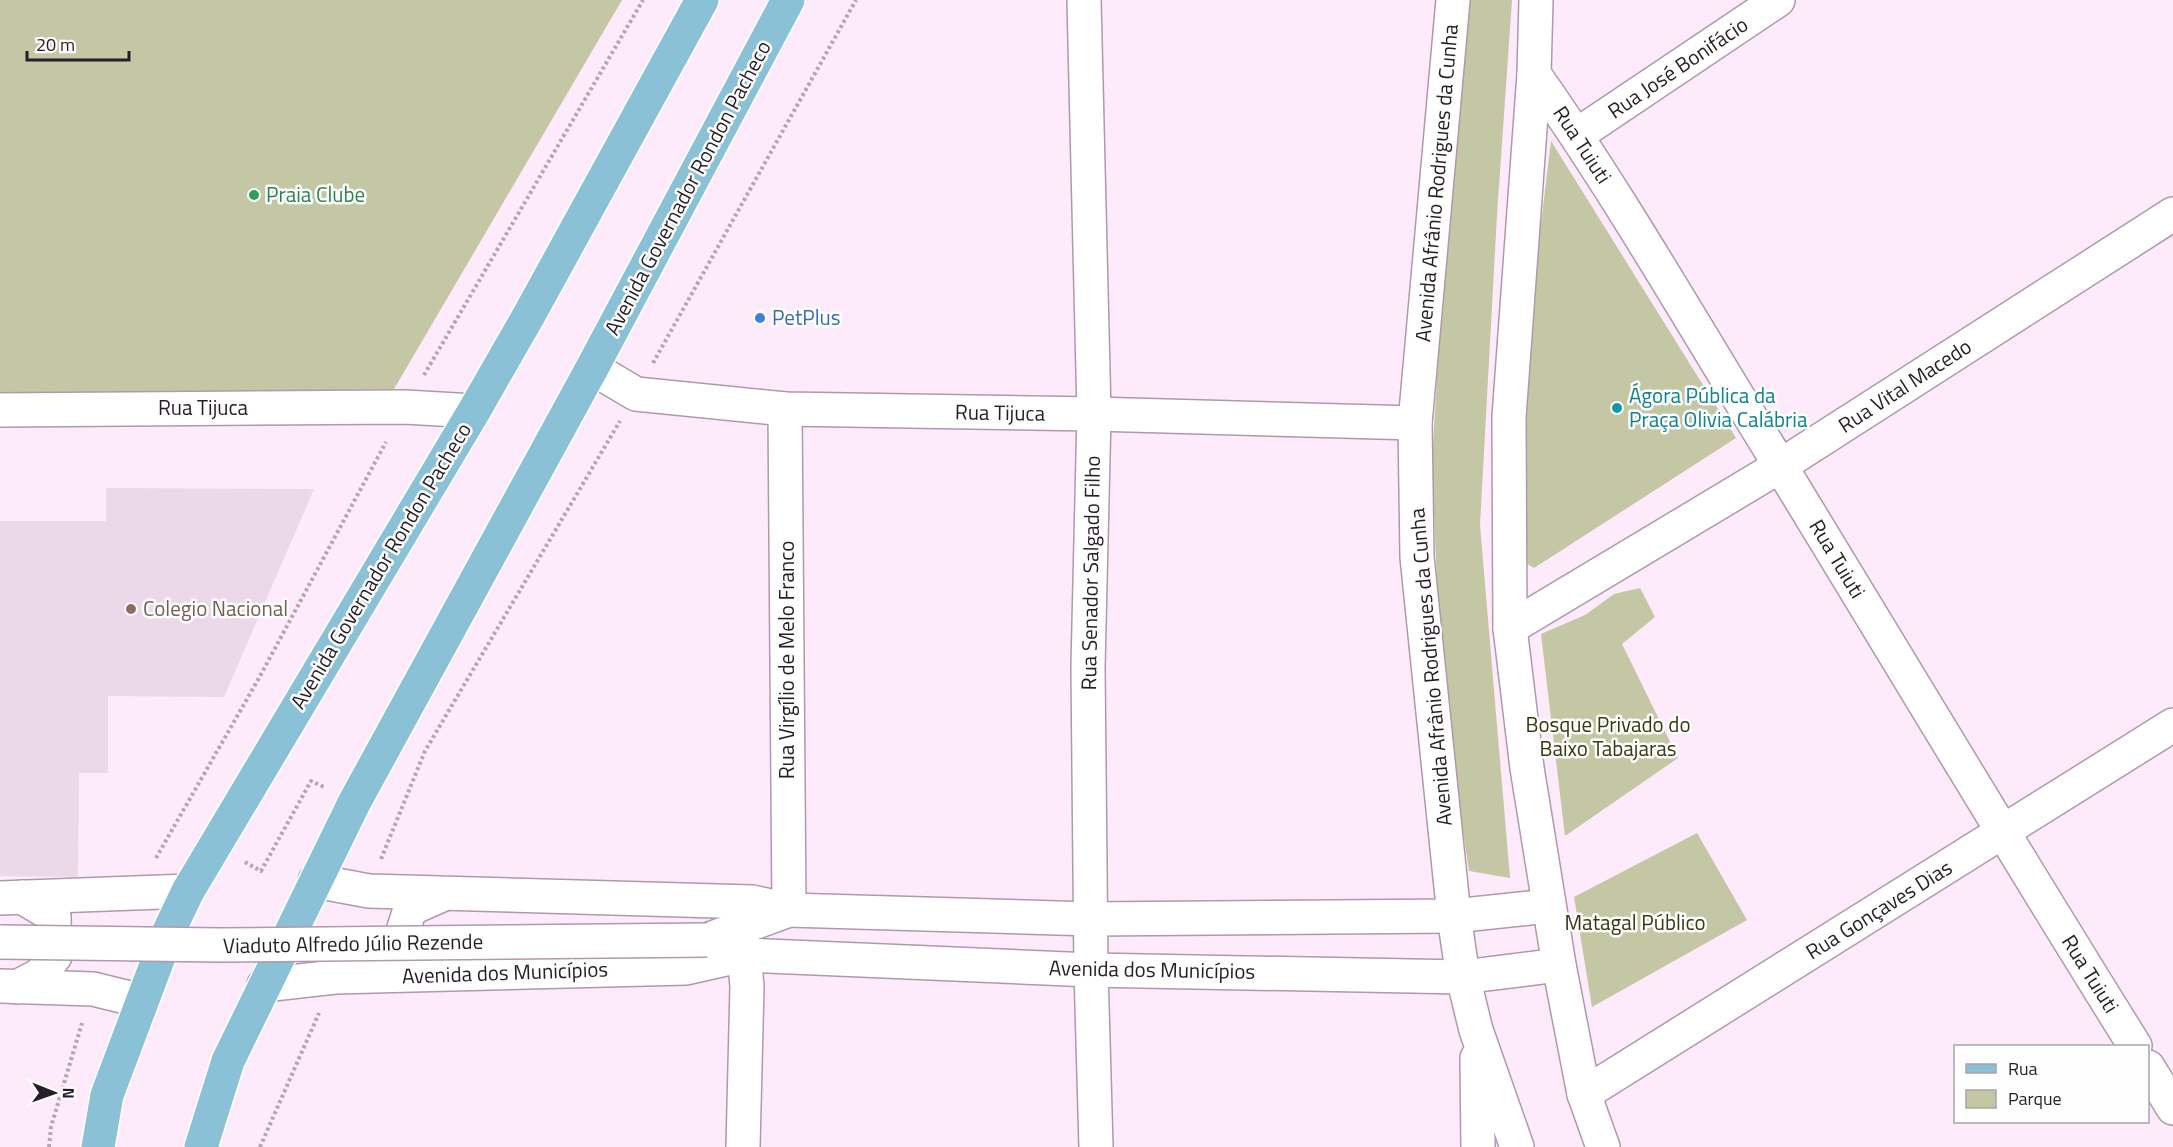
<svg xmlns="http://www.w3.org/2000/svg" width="2173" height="1147" font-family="'Titillium Web',sans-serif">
<rect width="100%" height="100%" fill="#fdeafb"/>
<!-- education -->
<path fill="#ebd8e9" d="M106,488L314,489L224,697L108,696V773H79L78,877L0,876V521H106Z"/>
<!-- green -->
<g fill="#c3c7a4">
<path d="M0,0H622L394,389L0,395Z"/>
<path d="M1463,0H1512L1497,215L1480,525L1510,878L1469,871L1441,685L1432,462L1443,275Z"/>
<path d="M1551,141L1736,438L1534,568L1524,562L1523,373Z"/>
<path d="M1640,588L1655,617L1622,644L1678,758L1565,836L1541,634L1585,615L1614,594Z"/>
<path d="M1697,833L1747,920L1592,1007L1574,897Z"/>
</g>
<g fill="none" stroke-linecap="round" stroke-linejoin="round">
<defs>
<g id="minor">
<path d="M1084,0L1094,414L1088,667L1091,970L1096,1147"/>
<path d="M1453,0L1415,423L1417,557L1454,916L1463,977L1476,1030L1517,1147"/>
<path d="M1536,0L1534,74L1509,417L1510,628L1527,768L1559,965L1584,1094L1603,1147"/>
<path d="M1534,74C1608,179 1673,290 1740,400C1872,615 2001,832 2135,1046"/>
<path d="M1577,135L1778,0"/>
<path d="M592,368L636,394L785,409L1094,414L1415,423"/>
<path d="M785,409L789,910"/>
<path d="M0,410L405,407L474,411"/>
<path d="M1510,628L1780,466L2173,214"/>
<path d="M315,881L369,891L752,902L789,910L1091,919L1454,916L1549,906"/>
<path d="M0,898L188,891"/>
<path d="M707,940L789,910"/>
<path d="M426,963L415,957L403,931L410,909L444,894"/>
<path d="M264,985L335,977L686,968L744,955L1091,970L1463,977L1559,965"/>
<path d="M0,986L93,989L142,1001"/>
<path d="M17,987L40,975L55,956L54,916L22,897"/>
<path d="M1477,1058L1478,1147"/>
<path d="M2148,1067L2173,1108"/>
<path d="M1584,1094L2173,725"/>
<path d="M743,1147L747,986L744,955"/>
</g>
<g id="major">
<path d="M98,1147L107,1095L168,933L188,891L474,411L529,315L702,0"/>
<path d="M201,1147L228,1061L354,803L592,368L788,0"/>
</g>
</defs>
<!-- minor casing -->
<use href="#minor" stroke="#af99ad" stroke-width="36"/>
<!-- major casing -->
<use href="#major" stroke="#fff" stroke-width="36"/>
<!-- path -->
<g stroke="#b4a5b3" stroke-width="4" stroke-dasharray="3 3" stroke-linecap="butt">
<path d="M653,363L856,0"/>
<path d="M424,375L643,0"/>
<path d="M156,858L259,678L386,442"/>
<path d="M381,859L425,751L620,421"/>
<path d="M245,862L261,871L311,781L324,787"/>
<path d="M49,1147L51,1127L82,1023"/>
<path d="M260,1147L319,1013"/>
</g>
<!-- minor -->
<use href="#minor" stroke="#fff" stroke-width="33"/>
<!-- major -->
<use href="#major" stroke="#8ac1d6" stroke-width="33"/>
<defs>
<path id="minor-bridge" d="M0,942L220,945L707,940"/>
</defs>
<!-- minor-bridge casing -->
<use href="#minor-bridge" stroke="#af99ad" stroke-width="36" stroke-linecap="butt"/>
<!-- minor-bridge -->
<use href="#minor-bridge" stroke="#fff" stroke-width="33"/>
</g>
<!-- markers -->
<circle fill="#2e9e5b" stroke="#fefefe" stroke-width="2" cx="254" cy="195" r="6"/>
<circle fill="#3f7fe0" stroke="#fefefe" stroke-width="2" cx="760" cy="318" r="6"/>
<circle fill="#0f9aa8" stroke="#fefefe" stroke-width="2" cx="1617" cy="408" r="6"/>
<circle fill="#8d6e63" stroke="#fefefe" stroke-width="2" cx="131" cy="609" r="6"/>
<g text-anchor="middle" stroke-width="5" stroke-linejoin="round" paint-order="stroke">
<!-- street labels -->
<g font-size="21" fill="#261e26" stroke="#fefefe">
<text transform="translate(1678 68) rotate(-34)" y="7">Rua José Bonifácio</text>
<text transform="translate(1582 145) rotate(57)" y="7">Rua Tuiuti</text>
<text transform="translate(1437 183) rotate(-85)" y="7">Avenida Afrânio Rodrigues da Cunha</text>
<text transform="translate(688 188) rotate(-62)" y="7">Avenida Governador Rondon Pacheco</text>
<text transform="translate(1905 386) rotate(-33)" y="7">Rua Vital Macedo</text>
<text x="203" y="415">Rua Tijuca</text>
<text transform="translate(1000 413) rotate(1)" y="7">Rua Tijuca</text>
<text transform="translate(1837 559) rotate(59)" y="7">Rua Tuiuti</text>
<text transform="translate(381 566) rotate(-59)" y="7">Avenida Governador Rondon Pacheco</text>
<text transform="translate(1091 573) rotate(-89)" y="7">Rua Senador Salgado Filho</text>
<text transform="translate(787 660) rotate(-90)" y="7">Rua Virgílio de Melo Franco</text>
<text transform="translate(1431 667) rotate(-95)" y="7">Avenida Afrânio Rodrigues da Cunha</text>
<text transform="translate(1879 910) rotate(-32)" y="7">Rua Gonçaves Dias</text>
<text transform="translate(353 944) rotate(-1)" y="7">Viaduto Alfredo Júlio Rezende</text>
<text transform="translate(1152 970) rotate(1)" y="7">Avenida dos Municípios</text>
<text transform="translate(505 973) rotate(-2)" y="7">Avenida dos Municípios</text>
<text transform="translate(2090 974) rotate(58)" y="7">Rua Tuiuti</text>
</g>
<!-- leisure labels -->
<g font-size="21" fill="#27864d" stroke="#fefefe" text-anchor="start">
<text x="266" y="202">Praia Clube</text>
</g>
<!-- shop labels -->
<g font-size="21" fill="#366cbe" stroke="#fefefe" text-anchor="start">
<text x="772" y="325">PetPlus</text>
</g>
<!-- culture labels -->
<g font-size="21" fill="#0d838f" stroke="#fefefe" text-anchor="start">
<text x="1629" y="403">Ágora Pública da<tspan x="1629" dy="24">Praça Olivia Calábria</tspan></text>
</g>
<!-- education labels -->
<g font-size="21" fill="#785e54" stroke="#fefefe" text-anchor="start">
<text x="143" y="616">Colegio Nacional</text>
</g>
<!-- park labels -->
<g font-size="21" fill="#373a0f" stroke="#fefefe">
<text x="1608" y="732">Bosque Privado do<tspan x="1608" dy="24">Baixo Tabajaras</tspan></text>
<text x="1635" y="930">Matagal Público</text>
</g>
</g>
<!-- legend -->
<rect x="1954" y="1045" width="195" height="78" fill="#fefefe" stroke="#a8a4a8" stroke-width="1.5"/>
<rect x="1966" y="1064" width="30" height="9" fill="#8ac1d6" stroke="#a8a4a8" stroke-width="1.5"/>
<text x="2008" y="1075" font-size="18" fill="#261e26">Rua</text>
<rect x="1966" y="1090" width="30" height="18" fill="#c3c7a4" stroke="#a8a4a8" stroke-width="1.5"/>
<text x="2008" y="1105" font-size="18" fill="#261e26">Parque</text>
<!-- north arrow -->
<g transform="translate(54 1093) rotate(91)" stroke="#fefefe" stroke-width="4.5" paint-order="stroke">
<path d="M0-4.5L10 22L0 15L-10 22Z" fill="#261e26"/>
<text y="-9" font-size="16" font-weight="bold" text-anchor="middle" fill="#261e26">N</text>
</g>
<!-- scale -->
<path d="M27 51v9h102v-9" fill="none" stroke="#261e26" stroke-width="3"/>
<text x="36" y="51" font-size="18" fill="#261e26" stroke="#fefefe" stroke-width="4.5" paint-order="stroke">20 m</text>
</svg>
